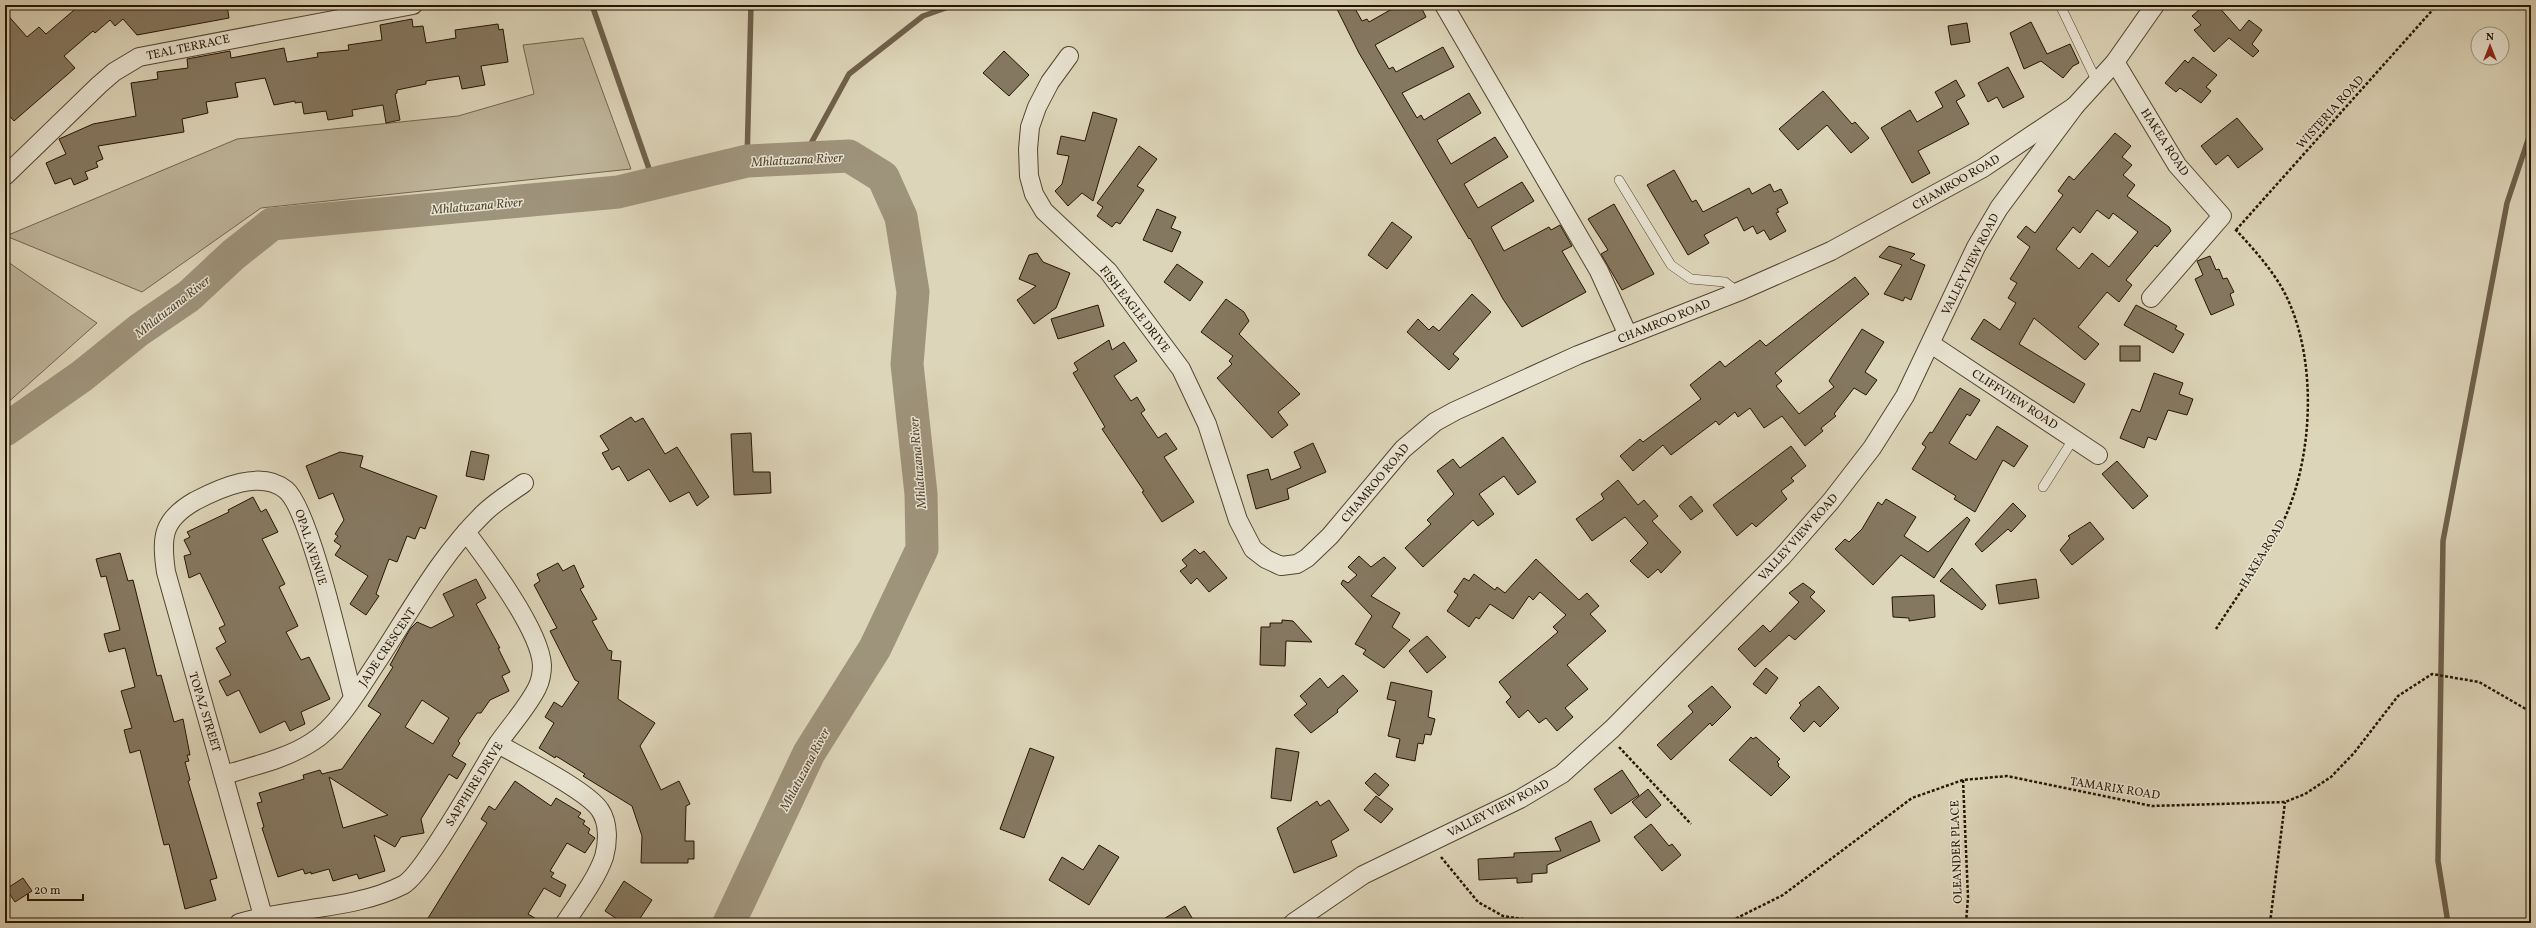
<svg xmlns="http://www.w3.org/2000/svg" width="2536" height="928" font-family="Vollkorn,serif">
<rect width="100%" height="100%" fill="#ddd5b9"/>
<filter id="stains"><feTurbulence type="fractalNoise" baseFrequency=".005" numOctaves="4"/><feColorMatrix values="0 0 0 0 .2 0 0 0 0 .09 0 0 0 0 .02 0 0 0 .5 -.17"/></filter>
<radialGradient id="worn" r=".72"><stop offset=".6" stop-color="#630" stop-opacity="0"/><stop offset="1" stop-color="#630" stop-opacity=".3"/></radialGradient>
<!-- green -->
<g fill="#beb49a" stroke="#72644e">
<path d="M583,38L631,169L261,208L142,292L6,236L237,139L458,116L534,94L523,45Z"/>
<path d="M5,260L97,323L5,405Z"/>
</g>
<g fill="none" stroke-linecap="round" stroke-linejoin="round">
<!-- stream -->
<g stroke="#6e604b" stroke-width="5.5">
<path d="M592,5L654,183"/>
<path d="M803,158L849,74L923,16L954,5"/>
<path d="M747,161L751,5"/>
<path d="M2448,923L2438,861L2443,541L2507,203L2531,131"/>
</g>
<!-- river -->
<path stroke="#9e937b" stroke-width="33" d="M5,430L82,376L139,330L189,296L233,255L272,224L618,192L747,161L849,156L883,177L901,217L913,292L907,364L921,494L922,549L875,648L809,753L729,923"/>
</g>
<!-- building -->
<g fill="#857861" stroke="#251402" fill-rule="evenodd">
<path d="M80,5H227L229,18L137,35L123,19L115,26L110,20L95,33L93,31L64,56L75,68L14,121L5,111V12L27,37L39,27L46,34Z"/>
<path d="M1335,5H1353L1362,21L1367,19L1369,22L1399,5H1420L1426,17L1375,45L1389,69L1393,67L1396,72L1443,47L1454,67L1402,93L1417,118L1421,115L1424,120L1469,93L1481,113L1437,140L1451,164L1495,137L1508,157L1464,184L1478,208L1522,182L1534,201L1491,227L1504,251L1549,227L1551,230L1560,225L1572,246L1562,251L1586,292L1522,327L1503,299L1470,238L1469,239L1359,53Z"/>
<path d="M2205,5H2217L2240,31L2249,20L2262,30L2252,44L2259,51L2253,57L2229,38L2214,52L2194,30L2201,25L2192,16Z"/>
<path d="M412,19L413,27L423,26L426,43L456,38L455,30L498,24L499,30L503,29L508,62L481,66L485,85L462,89L459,76L426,81V84L397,90V93L395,94L400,120L386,123L383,105L352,110L353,116L328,120L326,111L304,114L302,102L295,103V101L274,105L265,78L235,83L238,97L206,102L208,113L182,119L184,132L98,146L103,159L96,162L98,167L85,172L88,179L74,185L71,178L55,184L46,163L66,154L59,139L93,124L136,116L131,83L158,79L157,72L188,68L187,59L230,51L231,58L284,48L287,62L318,57L317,53L349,50L348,45L382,40L380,25Z"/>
<path d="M2031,22L2047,54L2070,44L2079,63L2073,66L2063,78L2041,61L2024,69L2010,33Z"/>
<path d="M1967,23L1970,42L1951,45L1948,26Z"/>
<path d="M1004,51L1029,75L1009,96L983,73Z"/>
<path d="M2193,57L2217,75L2206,87L2211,91L2201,103L2180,88L2176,92L2165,83L2185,60L2188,63Z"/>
<path d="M2008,67L2024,97L2003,108L1997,97L1988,102L1978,83Z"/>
<path d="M1956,80L1965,96L1956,101L1969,124L1918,151L1930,173L1912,183L1881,128L1910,110L1917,122L1943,107L1935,92Z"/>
<path d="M1823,91L1852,124L1855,122L1869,138L1851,153L1827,125L1798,150L1779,129Z"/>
<path d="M1093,112L1117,119L1093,201L1082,193L1068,206L1055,191L1062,184L1069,156L1057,154L1061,136L1085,141Z"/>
<path d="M2237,118L2263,149L2238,168L2228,155L2216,165L2201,146Z"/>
<path d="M2115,133L2131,146L2122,157L2132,165L2123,175L2135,185L2127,196L2169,227L2171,231L2157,247L2155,245L2126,280L2132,285L2119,302L2107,292L2078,327L2099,344L2085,360L2034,318L2019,344L2085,384L2074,403L1971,339L1984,319L2000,330L2016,303L2008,298L2017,283L2010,279L2030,247L2017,237L2026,226L2035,233L2063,195L2058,191L2069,176L2074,180ZM2097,210L2109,219L2113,213L2138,232L2109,267L2092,253L2079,269L2056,249L2073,227L2080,233Z"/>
<path d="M1139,146L1157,159L1137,186L1144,190L1120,224L1116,222L1112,227L1097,216L1103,207L1097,203Z"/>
<path d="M1674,170L1692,202L1696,200L1703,212L1749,188L1752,194L1770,184L1774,192L1781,189L1788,203L1777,209L1779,212L1776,213L1786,231L1770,240L1764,230L1757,234L1753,226L1744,231L1737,217L1704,235L1709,243L1688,255L1647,185Z"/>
<path d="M1614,204L1654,274L1622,290L1601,254L1608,250L1588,219Z"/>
<path d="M1157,209L1176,217L1171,228L1181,232L1172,252L1143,240Z"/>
<path d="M1392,222L1412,237L1387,269L1368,255Z"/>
<path d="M1889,246L1915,254L1910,259L1925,265L1911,300L1905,297L1903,301L1884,294L1902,265L1879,257Z"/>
<path d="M1037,253L1043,262L1070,273L1056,308L1034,324L1017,300L1036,286L1019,279L1029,255Z"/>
<path d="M2210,256L2216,270L2219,269L2223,279L2227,278L2234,292L2230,294L2234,305L2211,315L2195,279L2203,275L2197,261Z"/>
<path d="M1177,264L1203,282L1190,301L1164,282Z"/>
<path d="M1855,277L1869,294L1775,373L1782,381L1776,386L1799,414L1834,387L1829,381L1862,329L1884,342L1865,372L1877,380L1866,395L1854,388L1834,414L1836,416L1821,428L1823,431L1805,446L1782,416L1764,428L1750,408L1738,417L1735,412L1719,425L1716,421L1671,455L1663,445L1633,471L1620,456L1640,439L1643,442L1701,399L1690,385L1720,361L1725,367L1760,340L1766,346Z"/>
<path d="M1472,294L1491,312L1453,354L1459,359L1449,370L1407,332L1418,319L1429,330L1433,326L1439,331Z"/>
<path d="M1226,299L1244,312L1249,321L1239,334L1300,394L1278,412L1288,425L1272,438L1217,378L1232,364L1229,361L1233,356L1201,332Z"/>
<path d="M1098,305L1104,326L1058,339L1051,319Z"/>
<path d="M2136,305L2177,326L2175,329L2184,334L2173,353L2124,325Z"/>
<path d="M1109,340L1112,350L1124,342L1137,361L1114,376L1131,401L1137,397L1145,410L1141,413L1158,438L1166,433L1177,449L1164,457L1194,502L1162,522L1142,492L1144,491L1102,429L1105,427L1073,373L1078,370L1074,363Z"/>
<rect x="2120" y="346" width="20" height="15"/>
<path d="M2154,373L2183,383L2179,394L2193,399L2187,415L2168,410L2156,440L2148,437L2144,448L2120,438L2132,409L2140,412Z"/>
<path d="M1960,388L1980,400L1970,416L1967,414L1949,443L1976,460L1997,426L2028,446L2014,467L2003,460L1975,512L1954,499L1956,496L1912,469L1926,447L1922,444L1930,432L1932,433Z"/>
<path d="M631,417L635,422L643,418L665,454L677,447L709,497L697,506L689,492L670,502L649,469L628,481L619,466L612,470L602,453L609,450L600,436Z"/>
<path d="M751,433L753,472H770L771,493L734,495L731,434Z"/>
<path d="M1503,437L1536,482L1518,495L1504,476L1479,494L1494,514L1478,526L1473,520L1423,567L1405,548L1431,524L1427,520L1454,494L1437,471L1453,459L1460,468Z"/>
<path d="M1313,443L1326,472L1287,489L1289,499L1256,509L1247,475L1268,469L1271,480L1301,468L1294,452Z"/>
<path d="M1791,446L1806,466L1791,478L1794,481L1781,491L1787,499L1756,527L1752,523L1737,536L1713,505Z"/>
<path d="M471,451L489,455L484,480L466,476Z"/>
<path d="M340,452L363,456L360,467L437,496L425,529L420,527L415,539L407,536L397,562L389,559L376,594L379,596L366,615L350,604L368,576L335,555L341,546L334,541L338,536L335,534L344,520L333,493L319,499L306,466Z"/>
<path d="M2117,461L2148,496L2133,509L2102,474Z"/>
<path d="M1618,480L1638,505L1644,500L1658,516L1652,521L1681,552L1661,573L1658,569L1648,578L1630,561L1648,543L1625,517L1592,541L1576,519L1604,499L1601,494Z"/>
<path d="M1691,496L1703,511L1691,520L1679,506Z"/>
<path d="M253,497L261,512L266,509L278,532L262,539L285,584L279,587L298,626L286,632L301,660L309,657L330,699L301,712L305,724L290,731L285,721L260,733L239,690L227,696L219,681L231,675L216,648L226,642L219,628L225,625L200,573L189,578L184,556L191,554L184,540L190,537L187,532L229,512L228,510Z"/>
<path d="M1886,499L1916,517L1904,536L1928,552L1967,517L1970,520L1934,578L1901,555L1873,585L1835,549L1845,539L1849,542L1862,529L1878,502L1882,505Z"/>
<path d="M2013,503L2026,516L2011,532L2008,529L1982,552L1975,544Z"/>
<path d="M2090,522L2104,539L2072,565L2060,550L2070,538L2068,536Z"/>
<path d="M1195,549L1200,554L1204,551L1227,578L1209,592L1197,578L1191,584L1180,571L1187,566L1182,560Z"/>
<path d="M120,553L128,581L133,580L157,676L161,675L174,722L183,719L190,755H187L189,761L185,762L190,780L188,781L217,878L210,880L216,900L185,909L169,844L164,845L140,750L130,753L124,730L132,728L121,691L135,687L125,648L109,652L104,634L120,630L106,576L101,577L96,559Z"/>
<path d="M1359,556L1371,567L1384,557L1396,568L1371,596L1400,613L1392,627L1410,640L1384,668L1363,654L1366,650L1355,644L1372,616L1341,584L1343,580L1348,583L1357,575L1348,567Z"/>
<path d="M1536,559L1579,600L1587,593L1599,606L1590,614L1606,631L1567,665L1588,689L1565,708L1573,717L1557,731L1546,718L1539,723L1528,710L1519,718L1506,702L1511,697L1499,682L1558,632L1553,627L1566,615L1540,592L1533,600L1529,596L1513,619L1490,604L1479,619L1476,617L1469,627L1447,611L1458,595L1454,592L1464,578L1469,581L1474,574L1495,590L1497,587L1505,593Z"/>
<path d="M558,563L563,571L574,565L584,587L580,589L597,619L592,621L608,650L612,651L611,660L621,661L618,699L655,723L640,746L661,790L679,781L690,804L686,806L685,841H694V859H688V863H641L642,836L632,806L583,776L585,774L556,756L555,758L539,748L554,723L545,717L554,702L562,707L579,682L575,680L550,631L557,628L534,585L540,581L537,574Z"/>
<path d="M1952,568L1986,605L1982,610L1940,581Z"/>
<path d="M476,579L486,598L476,604L500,648H498L510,672L502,676L509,691L490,700L481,713H477L458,741L460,743L452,756L466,764L457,779L449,774L421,819L424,833L401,837L395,847L374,835L385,871L359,879L357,874L333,881L329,869L311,874V872L305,874L303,869L278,877L262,828L264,827L257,803L262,802L259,793L304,779L303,775L320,770L322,774L342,769L381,714L368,706L393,667L390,665L410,629L417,622L431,628L454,616L443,594ZM422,700L449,718L433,744L405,727ZM329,777L388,815L343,828Z"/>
<path d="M2036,579L2039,598L1999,604L1996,585Z"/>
<path d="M1803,583L1815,592L1810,597L1825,611L1795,640L1789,635L1755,667L1738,649L1763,625L1770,632L1799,602L1789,593Z"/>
<path d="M1934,595L1935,617L1909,621V618L1893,617L1892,597Z"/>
<path d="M1282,620L1293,621L1312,642L1286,641L1285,666L1260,665L1261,627H1270V623H1282Z"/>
<path d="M1427,636L1446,657L1427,673L1409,651Z"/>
<path d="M1766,668L1778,678L1766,694L1753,684Z"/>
<path d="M1343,675L1358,691L1337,710L1338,712L1311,733L1294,715L1307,704L1300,696L1320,678L1328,688Z"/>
<path d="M1391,682L1432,691L1428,717L1435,719L1431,735L1425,734L1423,744L1418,743L1415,761L1396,757L1400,739L1388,736L1396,701L1387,699Z"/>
<path d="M1712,686L1731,707L1712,726L1710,723L1671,760L1657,745L1693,712L1688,706Z"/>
<path d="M1819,686L1839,708L1820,727L1814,721L1804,732L1790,718L1801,705L1799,703Z"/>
<path d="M1751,737L1753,739L1756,737L1780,759L1777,762L1779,764L1778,766L1790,777L1771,796L1729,760Z"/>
<path d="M1030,748L1054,757L1024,838L1000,829Z"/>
<path d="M1276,748L1299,752L1291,801L1271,798Z"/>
<path d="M1622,770L1639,795L1611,814L1594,789Z"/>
<path d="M1375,773L1389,785L1379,796L1365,783Z"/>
<path d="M515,781L551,806L556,798L581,813L578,817L585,821L583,824L590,829L588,833L595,838L585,853L567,843L550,871L554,873L551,877L566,885L560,897L544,888L528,914L543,923H425L487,823L481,819L489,806L495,810Z"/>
<path d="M1648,789L1661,805L1646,818L1632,802Z"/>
<path d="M1376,796L1393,809L1381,823L1364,810Z"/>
<path d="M1329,800L1349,830L1331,841L1337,856L1294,873L1277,828L1317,801L1320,806Z"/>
<path d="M1591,821L1600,841L1547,865V873L1532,874V882L1517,883V878L1479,880L1478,859L1514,857V853L1561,851L1555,838Z"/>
<path d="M1651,824L1669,846L1672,844L1681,855L1662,871L1634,837Z"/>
<path d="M1099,845L1119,857L1089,905L1049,880L1062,857L1083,870Z"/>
<path d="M23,878L32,891L15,902L6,889Z"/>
<path d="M624,881L652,900L637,923H623L605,911Z"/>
<path d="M1185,906L1195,923H1157Z"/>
</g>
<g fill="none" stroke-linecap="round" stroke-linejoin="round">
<defs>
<g id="lane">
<path d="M2060,5L2097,82"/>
<path d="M1619,180L1671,265L1691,279L1725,282L1738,292"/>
<path d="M2043,487L2074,438"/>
</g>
<g id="street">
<path d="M1444,5L1599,271L1628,335"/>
<path d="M1069,56L1050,82L1037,107L1030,127L1028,149L1029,176L1034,194L1044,211L1108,271L1181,369L1207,424L1238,520L1253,549L1266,559L1281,566L1297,564L1307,558L1330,536L1403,449L1435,422L1455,411L1578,355L1738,292L1831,251L1983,168L2075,106"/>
<path d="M2115,62L2177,165L2222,216L2151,298"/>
<path d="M5,176L99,85L114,72L139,57L413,5"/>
<path d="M1931,344L2098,455"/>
<path d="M498,744C521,757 588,791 600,810C609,823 608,843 604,857C596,880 578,903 565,923"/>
<path d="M224,775C253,766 286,759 312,742C337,727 359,689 375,665C409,614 439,557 483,514C495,502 510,493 524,483"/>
<path d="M263,916L166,572C161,537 162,520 195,501C220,488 261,469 286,490C310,510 343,659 353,697"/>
<path d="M239,923C292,907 354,910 403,885C424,874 481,771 497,745C510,726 527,708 537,688C541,680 542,673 542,665C540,630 488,561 466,532"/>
<path d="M1293,923L1363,875L1520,799L1562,774L1612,729L1782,557L1831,501L1872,448L1905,396L1976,247L1999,208L2075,106L2115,62L2155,5"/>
</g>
</defs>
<!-- lane casing -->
<use href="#lane" stroke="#534430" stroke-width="10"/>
<!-- street casing -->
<use href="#street" stroke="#534430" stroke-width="20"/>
<!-- path -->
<g stroke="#251402" stroke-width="2.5" stroke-dasharray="3 2" stroke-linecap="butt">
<path d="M2236,230L2437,5"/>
<path d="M2216,629C2237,596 2265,558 2282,524C2315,457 2319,348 2279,283C2267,264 2251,246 2235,229"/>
<path d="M1619,747L1691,824"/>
<path d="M1963,780L1968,897L1966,923"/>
<path d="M1441,857L1478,902L1503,916L1550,923"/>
<path d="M1727,923L1783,895L1912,798L1963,780L2007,776L2152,806L2285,802L2305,794L2331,777L2354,753L2398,696L2432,674L2479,682L2531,712"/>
<path d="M2270,923L2285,802"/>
</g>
<!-- lane -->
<use href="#lane" stroke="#e9e4d2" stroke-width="9"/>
<!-- street -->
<use href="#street" stroke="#e9e4d2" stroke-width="18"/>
</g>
<g text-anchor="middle" stroke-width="3" stroke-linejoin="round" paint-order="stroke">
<!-- street labels -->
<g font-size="12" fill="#251402" stroke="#e9e4d2">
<text transform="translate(188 47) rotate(-12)" y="4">TEAL TERRACE</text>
<text transform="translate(2330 112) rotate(-48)" y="4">WISTERIA ROAD</text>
<text transform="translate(2165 142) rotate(57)" y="4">HAKEA ROAD</text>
<text transform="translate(1956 182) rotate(-30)" y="4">CHAMROO ROAD</text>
<text transform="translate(1970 264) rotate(-63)" y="4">VALLEY VIEW ROAD</text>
<text transform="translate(1135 309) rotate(52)" y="4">FISH EAGLE DRIVE</text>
<text transform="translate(1664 321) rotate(-22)" y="4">CHAMROO ROAD</text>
<text transform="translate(2015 399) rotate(33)" y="4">CLIFFVIEW ROAD</text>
<text transform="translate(1375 483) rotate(-50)" y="4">CHAMROO ROAD</text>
<text transform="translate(1798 537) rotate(-48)" y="4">VALLEY VIEW ROAD</text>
<text transform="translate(311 547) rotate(72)" y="4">OPAL AVENUE</text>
<text transform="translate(2262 554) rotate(-59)" y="4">HAKEA ROAD</text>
<text transform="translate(387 647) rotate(-56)" y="4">JADE CRESCENT</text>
<text transform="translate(205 712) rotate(73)" y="4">TOPAZ STREET</text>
<text transform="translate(474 784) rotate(-58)" y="4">SAPPHIRE DRIVE</text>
<text transform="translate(2115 788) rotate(9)" y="4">TAMARIX ROAD</text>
<text transform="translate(1498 808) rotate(-27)" y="4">VALLEY VIEW ROAD</text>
<text transform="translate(1956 852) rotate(-92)" y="4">OLEANDER PLACE</text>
</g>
<!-- water labels -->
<g font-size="13" font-style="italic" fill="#554732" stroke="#e9e4d2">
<text transform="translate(797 159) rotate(-3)" y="5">Mhlatuzana River</text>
<text transform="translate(477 205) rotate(-5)" y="5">Mhlatuzana River</text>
<text transform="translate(172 306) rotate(-38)" y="5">Mhlatuzana River</text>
<text transform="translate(917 463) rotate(-95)" y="5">Mhlatuzana River</text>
<text transform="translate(804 769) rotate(-62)" y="5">Mhlatuzana River</text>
</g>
</g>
<!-- margin -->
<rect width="2536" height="928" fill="none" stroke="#ddd5b9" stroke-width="20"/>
<rect x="6" y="6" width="2524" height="916" fill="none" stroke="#251402" stroke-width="2"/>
<rect x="10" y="10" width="2516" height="908" fill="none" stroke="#251402"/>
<!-- north arrow -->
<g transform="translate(2490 46)"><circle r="19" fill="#e9e4d2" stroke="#9b917f"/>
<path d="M0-3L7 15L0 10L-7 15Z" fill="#8f2418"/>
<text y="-6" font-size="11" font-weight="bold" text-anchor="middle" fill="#251402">N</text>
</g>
<!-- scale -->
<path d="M28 894v6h55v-6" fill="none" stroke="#251402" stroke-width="2"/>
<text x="34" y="894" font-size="12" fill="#251402" stroke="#e9e4d2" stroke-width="3" paint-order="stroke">20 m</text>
<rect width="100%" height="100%" filter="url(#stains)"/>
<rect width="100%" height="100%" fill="url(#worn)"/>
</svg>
